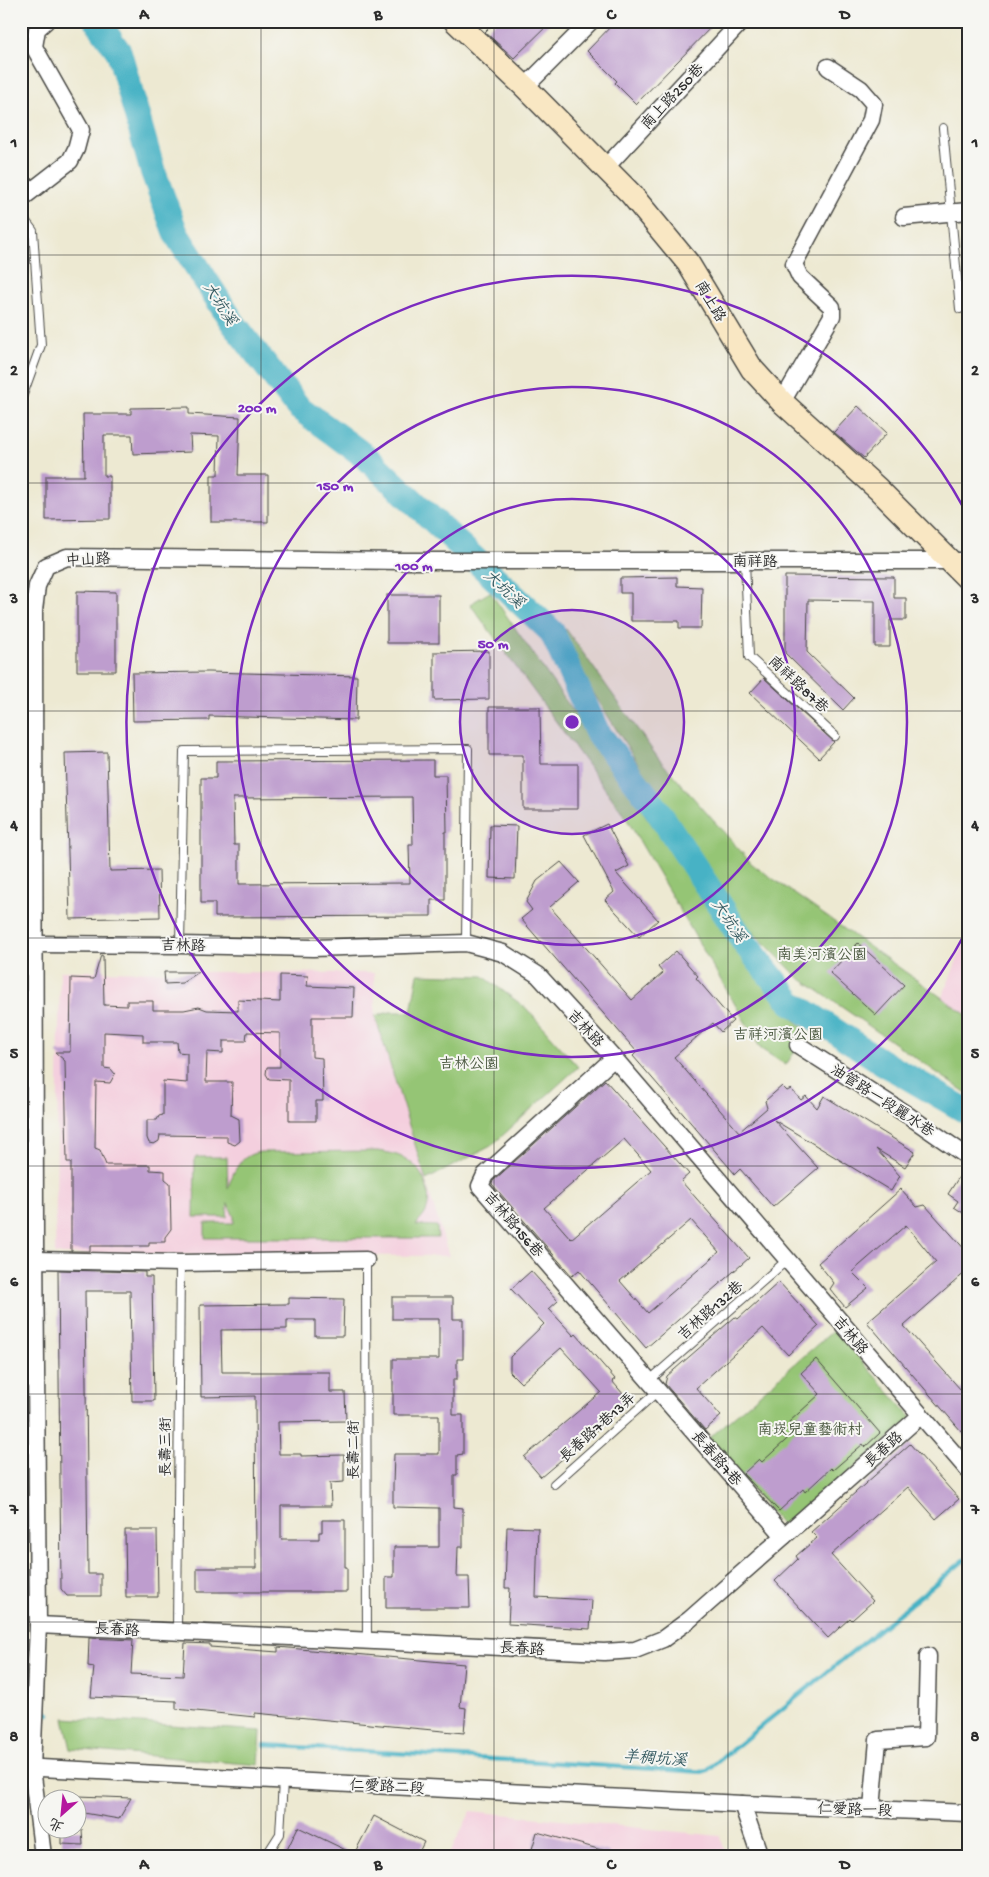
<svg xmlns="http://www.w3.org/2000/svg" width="989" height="1877" font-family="'Gochi Hand','LXGW WenKai TC',sans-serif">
<rect width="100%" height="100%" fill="#f6f6f2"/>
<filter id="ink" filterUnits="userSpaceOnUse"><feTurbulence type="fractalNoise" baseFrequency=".02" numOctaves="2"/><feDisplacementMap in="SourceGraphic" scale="10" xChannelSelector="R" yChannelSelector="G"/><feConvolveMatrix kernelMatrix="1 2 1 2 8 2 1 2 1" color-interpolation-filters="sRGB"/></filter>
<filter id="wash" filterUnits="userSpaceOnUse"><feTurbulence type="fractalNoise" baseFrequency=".0096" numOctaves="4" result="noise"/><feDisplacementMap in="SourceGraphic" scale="20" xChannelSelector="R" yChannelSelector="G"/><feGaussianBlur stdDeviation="1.12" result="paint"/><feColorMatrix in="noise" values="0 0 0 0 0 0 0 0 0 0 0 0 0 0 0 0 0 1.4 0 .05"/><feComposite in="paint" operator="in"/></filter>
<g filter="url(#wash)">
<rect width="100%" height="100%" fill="#ede9d2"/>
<!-- built -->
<g fill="#f4cfde">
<path d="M968,940V1016L942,998L963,945Z"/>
<path d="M60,971L374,973L375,1016L449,1256L55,1254Z"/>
<path d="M471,1811L720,1836L727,1856H448Z"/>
</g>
<!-- green -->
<g fill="#95c574" stroke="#607850">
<path d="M490,592L778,1006L808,1031L786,1065L761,1049L625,816L470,604Z"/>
<path d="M566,629L658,758L752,864L968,1016V1094L798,977L738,917L657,794L557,635Z"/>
<path d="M418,974L483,976L526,1008L578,1067L491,1146L426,1180L375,1016L390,1012H411Z"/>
<path d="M377,1151C387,1152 396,1154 404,1158C422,1167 434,1193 426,1212C424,1217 419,1221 416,1225L437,1226L438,1238H205V1223H234V1217L228,1203L227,1217H194L195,1157H227L228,1189C233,1171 240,1155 260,1152Z"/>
<path d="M834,1330L912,1418L785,1528L708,1439Z"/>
<path d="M64,1718L261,1731L259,1765L71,1749Z"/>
</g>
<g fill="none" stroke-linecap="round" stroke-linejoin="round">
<!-- stream -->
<g stroke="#47b2c5" stroke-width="4.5">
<path d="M21,1699L31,1704"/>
<path d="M38,1708L49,1714"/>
<path d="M265,1745L705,1772L968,1557"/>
</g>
<!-- river -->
<path stroke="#47b2c5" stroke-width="26" d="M97,21L119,52L152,169L176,234L233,323L298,407L366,457L552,632L597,732L656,808L744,942L791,1002L882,1062L968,1112"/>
</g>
<g id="blocks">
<!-- building -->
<g fill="#be9dce" fill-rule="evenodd">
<path d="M496,21H552L514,58L485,32Z"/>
<path d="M616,21H717L636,104L615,83L617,81L587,51Z"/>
<path d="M858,406L887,433L864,458L834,432Z"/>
<path d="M189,407V414L240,417L238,475H268V522H211V475H218L219,436L190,435L191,452L133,454L132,435H104V476H110V519L46,520V476H84L83,414H131V408Z"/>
<path d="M785,576L894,577V598H906V620H890V647H875V601L808,600L807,652L854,698L843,710L785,653Z"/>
<path d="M677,577V586L702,587L701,628H679V621H631V593H620V578Z"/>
<path d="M77,591L116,592V671H77Z"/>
<rect x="387" y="595" width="52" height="48"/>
<path d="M489,651V699L434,700V652Z"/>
<path d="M208,672L357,676L356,720L209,716V720L133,721L132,673Z"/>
<path d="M764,678L834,742L819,758L750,693Z"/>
<path d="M489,707H540L541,764H578V809H523V755H489Z"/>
<path d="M107,752L110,871L159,870L160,917L70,919L65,753Z"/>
<path d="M433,760V775H446L447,832H445V900H431V916L215,917V903H201V778H216V761ZM412,797L413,845H409L410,883L239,884V845H234L233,798Z"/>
<path d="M607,824L629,866L616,873L658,920L639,937L605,900L614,892L584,835Z"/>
<path d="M490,825L517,826L515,879L489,878Z"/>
<path d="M561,862L579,882L550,907L632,1000L663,973L658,967L676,951L698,976L696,978L733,1021L721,1032L713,1023L674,1057L739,1132L767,1108L765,1101L782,1086L787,1091L791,1089L801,1100L806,1096L817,1108L824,1096L915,1152L905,1167L876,1149L900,1176L891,1191L774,1120L818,1168L773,1207L740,1169L735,1174L633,1056L637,1052L521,919L532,910L526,902L537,881Z"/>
<path d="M858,943L904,985L876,1015L830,973Z"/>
<path d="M101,955L103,956L104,1005L127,1006V1001H153V1010H184L199,1007L207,1010L238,1011V1000L280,1002V975L308,976L307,986L354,988L353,1017H312V1057L322,1058L323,1101H316V1121H289V1080L269,1079L266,1074L267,1067H280V1033L247,1032L246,1041H223V1053L207,1052L206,1082H232L231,1115L239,1119L240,1141L235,1145L227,1142V1136L160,1135L159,1141L154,1144L149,1143L147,1138V1120H157L159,1116L163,1115V1081L187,1083V1053L178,1052L177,1042H143V1034L104,1032V1068L111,1069L115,1074L110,1083L96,1082L95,1148L100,1150L106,1165H150V1170L165,1171V1179L170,1183L171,1229L165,1237V1242H149V1246H90V1251H71V1162H67L65,1061L55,1052H70L71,978L94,979Z"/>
<path d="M164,972H199L182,983L165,984Z"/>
<path d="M605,1080L689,1174L681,1181L749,1258L646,1348L579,1270L572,1276L492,1184L493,1181ZM624,1139L651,1170L571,1239L544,1208ZM691,1220L719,1252L648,1313L620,1281Z"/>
<path d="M959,1177L968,1182V1216L954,1207L958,1201L948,1194Z"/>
<path d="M901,1189L917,1207L925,1205L968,1253V1270L904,1326L961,1390L968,1384V1439L867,1322L936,1262L906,1225L852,1272L868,1288L845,1307L830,1289L834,1283L818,1263Z"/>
<path d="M58,1270L145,1272V1277H152L154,1401H132L130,1291H85L88,1574H101V1596H67L61,1589Z"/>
<path d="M531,1271L558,1301L549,1309L574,1336L576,1334L615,1379L612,1381L630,1402L541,1477L524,1457L601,1392L561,1348L521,1383L510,1372V1357L544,1324L511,1289Z"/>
<path d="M779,1282L819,1326L788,1355L763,1328L696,1388L721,1416L705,1430L665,1384L667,1376L735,1317L738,1319Z"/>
<path d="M392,1297H453V1319H463V1359H457V1379H453V1415H463V1454L457,1455V1475H454V1507L463,1508V1547H458L457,1577H469L470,1608H386V1577H394V1547H439V1508L393,1507V1485L394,1454H439V1415H393V1359H439V1319H392Z"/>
<path d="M289,1298L344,1299L343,1336H315V1320H287V1329L221,1330L222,1372H330V1392H345L346,1421L278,1422L279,1454H301V1456L344,1455V1482L330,1483L331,1506H281V1539H319V1532H322V1520H345V1567H347V1592H197V1568H256L255,1396L201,1397L200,1305L289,1304Z"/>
<path d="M816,1359L880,1433L865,1447L863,1444L833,1470L831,1468L805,1492L803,1489L779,1511L743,1474L759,1459L762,1462L797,1430L789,1422L820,1394L801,1373Z"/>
<path d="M910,1444L959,1499L936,1519L908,1487L831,1555L873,1601L852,1620L850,1618L828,1638L775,1581L798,1559L796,1556L817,1538L811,1532Z"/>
<path d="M507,1527L538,1528L536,1597L592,1600L590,1629L508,1624L510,1588H505Z"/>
<path d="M125,1530H157L158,1597H126Z"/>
<path d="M89,1638L133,1640L131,1674L183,1676L185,1643L210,1644V1647L278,1652V1647L464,1664L460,1707L466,1708L464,1733L255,1713V1717L176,1709V1701L91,1697L94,1667L88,1666Z"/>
<path d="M78,1796L131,1798L119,1819L78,1812Z"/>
<path d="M374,1816L424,1842L417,1856H284L298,1827L354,1854Z"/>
<path d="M62,1830H82L83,1845L62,1844Z"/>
<path d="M537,1832L609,1852L608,1856H530Z"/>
</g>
</g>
</g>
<g filter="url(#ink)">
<use href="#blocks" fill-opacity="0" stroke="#484844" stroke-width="1"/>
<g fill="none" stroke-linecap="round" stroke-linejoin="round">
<defs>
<g id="lane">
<path d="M943,128L960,309"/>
<path d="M21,215L33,231L41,345L21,400"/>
<path d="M745,561L749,657L835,736"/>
<path d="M21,909L34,908"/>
<path d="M180,945L184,751L468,749L466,943"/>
<path d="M366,1260L367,1641"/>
<path d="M650,1380L787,1260"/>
<path d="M554,1484L659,1390"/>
<path d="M177,1632L180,1263"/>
<path d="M21,1712L34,1717"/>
<path d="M266,1856L280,1834L283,1781"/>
</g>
<g id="street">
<path d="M525,87L591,21"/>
<path d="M605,168L739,24"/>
<path d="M21,199L70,161L76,149L81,130L34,47L37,29L46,21"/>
<path d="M904,217L968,211"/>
<path d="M782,402L832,316V307L800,277L794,264L871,120L874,104L861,89L828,67"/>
<path d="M34,944L180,945L313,948L466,943L503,953L538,975L614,1058L968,1470"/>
<path d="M798,1045L909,1116L968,1157"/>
<path d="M614,1058L485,1175L480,1186L784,1536"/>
<path d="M21,1261L36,1260L180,1263L366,1260"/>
<path d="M38,1625L604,1652L635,1650L663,1639L689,1620L920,1416"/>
<path d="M21,1767L742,1804L968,1813"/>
<path d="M742,1804L760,1856"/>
<path d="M872,1809L878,1740L926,1737L928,1656"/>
<path d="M43,1856L32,1768L38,1625L35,1240L34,610L37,586L46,566L67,557L405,561H968"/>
</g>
<path id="secondary" d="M455,21L525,87L631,194L688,263L752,369L782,402L878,489L968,579"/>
</defs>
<!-- lane casing -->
<use href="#lane" stroke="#484844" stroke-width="10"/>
<!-- street casing -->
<use href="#street" stroke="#484844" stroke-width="19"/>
<!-- secondary casing -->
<use href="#secondary" stroke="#484844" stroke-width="25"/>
<!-- lane -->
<use href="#lane" stroke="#fff" stroke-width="8"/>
<!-- street -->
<use href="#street" stroke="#fff" stroke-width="16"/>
<!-- secondary -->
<use href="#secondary" stroke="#f9e7c3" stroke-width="22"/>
</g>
</g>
<!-- grid -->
<path fill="none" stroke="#2b2b2b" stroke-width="1" stroke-opacity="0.55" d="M261,21V1856M494,21V1856M728,21V1856M21,255H968M21,483H968M21,711H968M21,938H968M21,1166H968M21,1394H968M21,1622H968"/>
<!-- distance rings -->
<circle cx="572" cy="722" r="112" fill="#7b2cbf" fill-opacity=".12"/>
<g fill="none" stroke="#7b2cbf" stroke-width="2.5">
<circle cx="572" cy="722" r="112"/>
<circle cx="572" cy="722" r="223"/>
<circle cx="572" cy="722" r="335"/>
<path d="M968 928A446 446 0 1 1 968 516"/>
</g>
<g text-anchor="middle" stroke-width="4" stroke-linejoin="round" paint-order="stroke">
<!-- street labels -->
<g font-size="15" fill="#2b2b2b" stroke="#f6f6f2">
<text transform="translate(672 96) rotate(-47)" y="5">南上路250巷</text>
<text transform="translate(711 301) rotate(59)" y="5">南上路</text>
<text transform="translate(88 559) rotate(-3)" y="5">中山路</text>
<text x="755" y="566">南祥路</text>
<text transform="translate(799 684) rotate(43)" y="5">南祥路87巷</text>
<text transform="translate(183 945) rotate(1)" y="5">吉林路</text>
<text transform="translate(586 1028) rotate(47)" y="5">吉林路</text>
<text transform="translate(883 1100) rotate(33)" y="5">油管路一段麗水巷</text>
<text transform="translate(514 1224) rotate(49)" y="5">吉林路156巷</text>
<text transform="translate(710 1310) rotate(-41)" y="5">吉林路132巷</text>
<text transform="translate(851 1335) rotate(50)" y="5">吉林路</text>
<text transform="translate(597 1427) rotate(-42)" y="5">長春路7巷13弄</text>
<text transform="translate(165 1447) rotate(-90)" y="5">長壽三街</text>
<text transform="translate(883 1449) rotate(-41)" y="5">長春路</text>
<text transform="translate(353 1450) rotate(-90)" y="5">長壽二街</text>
<text transform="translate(717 1458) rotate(49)" y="5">長春路7巷</text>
<text transform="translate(117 1629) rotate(3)" y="5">長春路</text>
<text transform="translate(522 1648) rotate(3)" y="5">長春路</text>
<text transform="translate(387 1786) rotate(3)" y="5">仁愛路二段</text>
<text transform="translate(855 1809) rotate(2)" y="5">仁愛路一段</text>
</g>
<!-- park labels -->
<g font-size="15" fill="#4b5941" stroke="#f6f6f2">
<text x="822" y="959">南美河濱公園</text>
<text x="778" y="1039">吉祥河濱公園</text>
<text x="469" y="1068">吉林公園</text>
<text x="810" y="1434">南崁兒童藝術村</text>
</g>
<!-- water labels -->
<g font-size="16" font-style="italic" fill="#355a61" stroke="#f6f6f2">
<text transform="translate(221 303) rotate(57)" y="6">大坑溪</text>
<text transform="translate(505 588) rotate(43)" y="6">大坑溪</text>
<text transform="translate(730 920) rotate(56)" y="6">大坑溪</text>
<text transform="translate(655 1757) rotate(4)" y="6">羊稠坑溪</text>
</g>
</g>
<circle cx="572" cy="722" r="8" fill="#7b2cbf" stroke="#f6f6f2" stroke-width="2.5"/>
<g font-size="15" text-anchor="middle" font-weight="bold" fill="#7b2cbf" stroke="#f6f6f2" stroke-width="4" stroke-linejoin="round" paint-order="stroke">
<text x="257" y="412">200 m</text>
<text x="335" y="490">150 m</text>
<text x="414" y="570">100 m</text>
<text x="493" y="648">50 m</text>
</g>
<!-- margin -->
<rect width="989" height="1877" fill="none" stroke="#f6f6f2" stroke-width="55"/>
<!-- north arrow -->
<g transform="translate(62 1814) rotate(207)"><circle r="24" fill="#f6f6f2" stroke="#a5a5a2"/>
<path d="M0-4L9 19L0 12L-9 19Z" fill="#b5179e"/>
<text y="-8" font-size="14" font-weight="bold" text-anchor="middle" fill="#2b2b2b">北</text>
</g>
<rect x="28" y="28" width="934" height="1822" fill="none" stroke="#2b2b2b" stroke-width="2"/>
<g font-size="16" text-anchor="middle" font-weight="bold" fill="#2b2b2b">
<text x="144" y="19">A</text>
<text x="378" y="19">B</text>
<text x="611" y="19">C</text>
<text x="845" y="19">D</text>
<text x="14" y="147">1</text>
<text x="975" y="147">1</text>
<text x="14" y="375">2</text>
<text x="975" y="375">2</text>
<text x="14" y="603">3</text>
<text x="975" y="603">3</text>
<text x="14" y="830">4</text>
<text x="975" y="830">4</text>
<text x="14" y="1058">5</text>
<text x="975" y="1058">5</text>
<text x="14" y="1286">6</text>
<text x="975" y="1286">6</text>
<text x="14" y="1514">7</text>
<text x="975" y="1514">7</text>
<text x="14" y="1741">8</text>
<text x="975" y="1741">8</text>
<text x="144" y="1869">A</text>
<text x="378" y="1869">B</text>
<text x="611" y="1869">C</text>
<text x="845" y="1869">D</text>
</g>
</svg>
